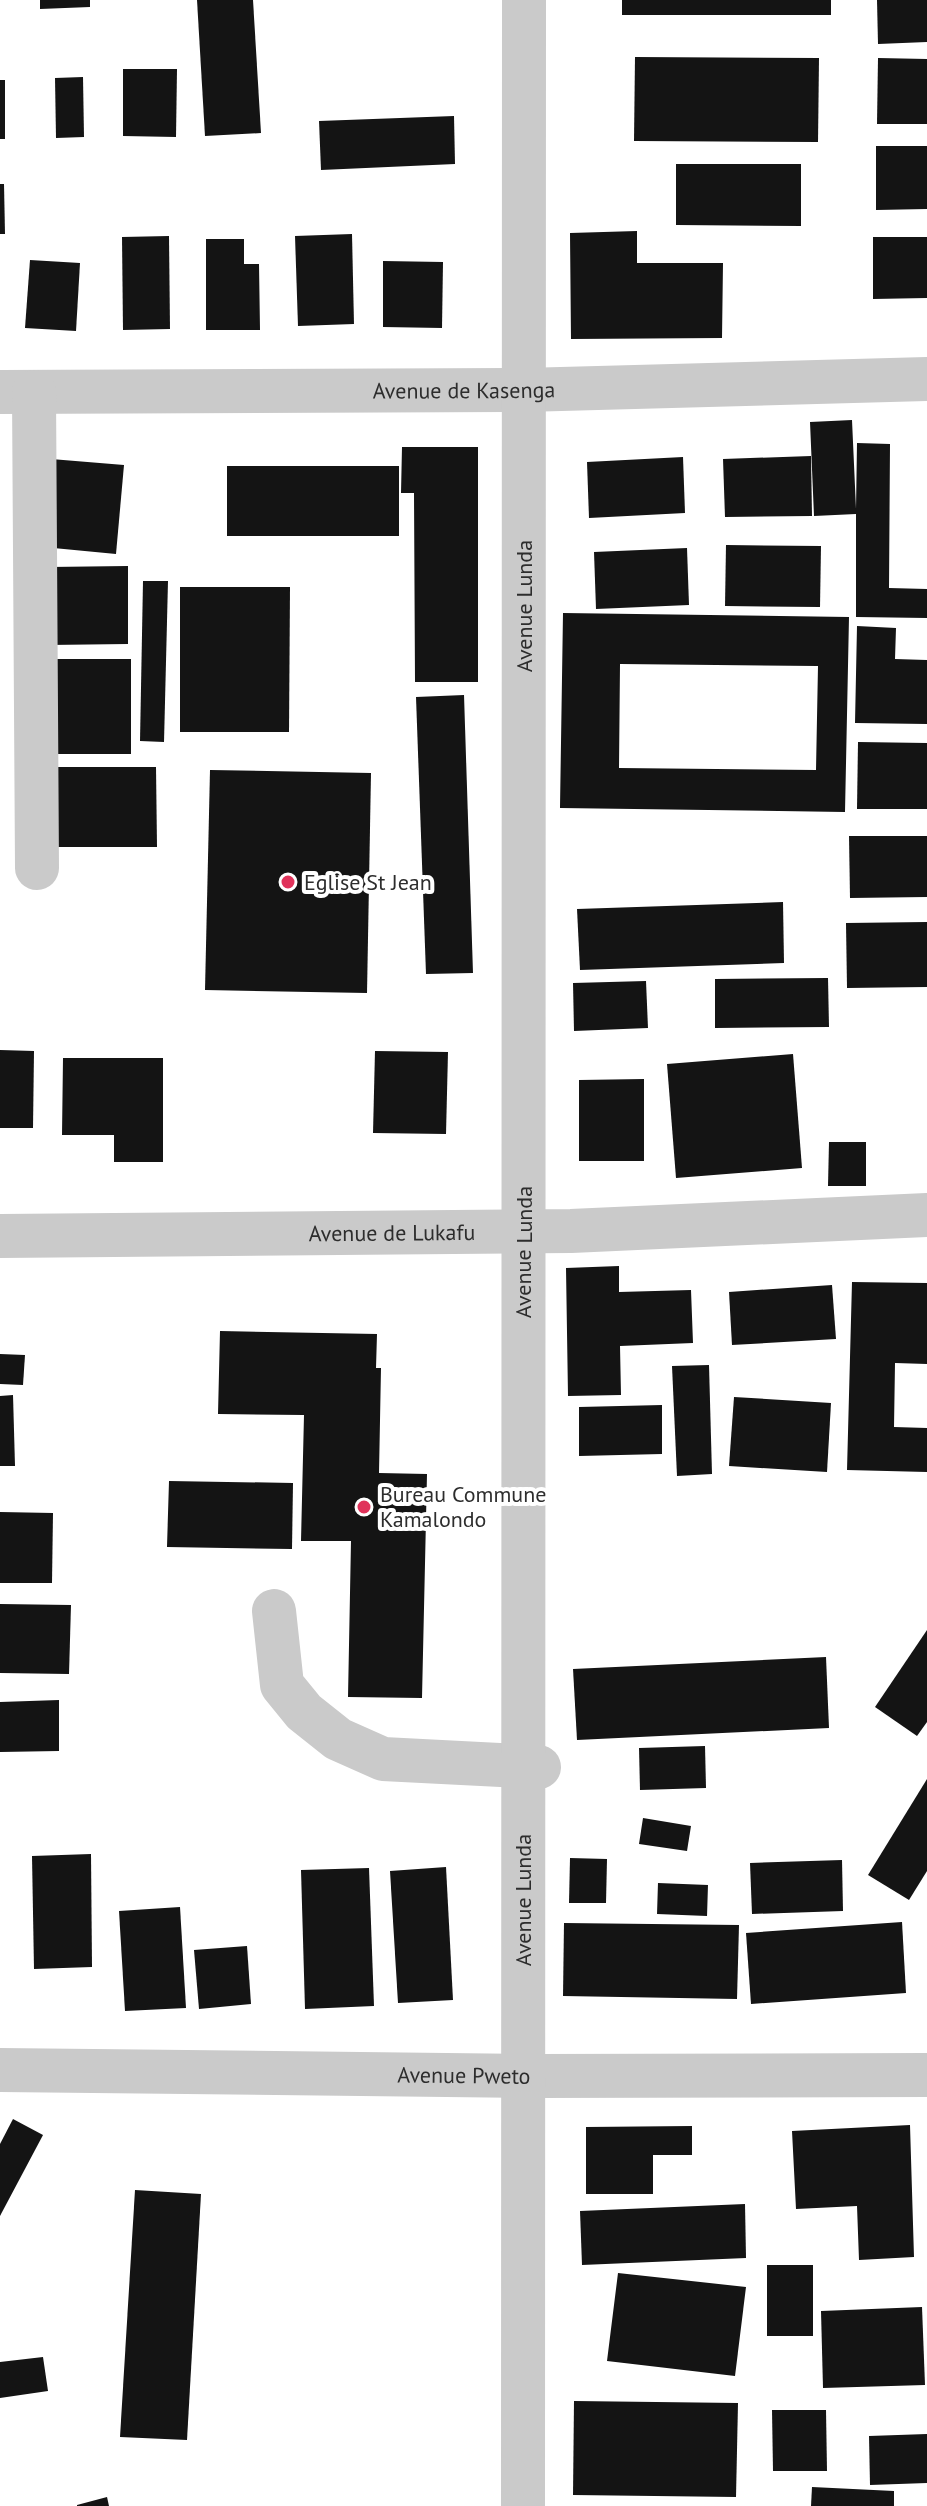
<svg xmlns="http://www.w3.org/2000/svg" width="927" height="2506" font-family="'PT Sans',sans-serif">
<rect width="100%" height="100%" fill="#fff"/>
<!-- building -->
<g fill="#141414" fill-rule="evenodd">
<path d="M40,0H90V7L40,9Z"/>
<path d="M197,0H253L261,133L205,136Z"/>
<rect x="622" y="0" width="209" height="15"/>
<path d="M877,0H927V42L878,44Z"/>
<path d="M635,57L819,58L818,142L634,141Z"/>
<path d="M878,58L927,59V124H877Z"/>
<path d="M123,69H177L176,137L123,136Z"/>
<path d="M83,77L84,137L56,138L55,78Z"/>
<rect x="0" y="80" width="5" height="59"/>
<path d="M454,116L455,164L321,170L319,121Z"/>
<path d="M876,146H927V209L876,210Z"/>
<path d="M676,164H801V226L676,225Z"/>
<path d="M0,184H4L5,234H0Z"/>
<path d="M637,231V263H723L722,338L571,339L570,233Z"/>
<path d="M352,234L354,324L298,326L295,236Z"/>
<path d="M169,236L170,329L123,330L122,237Z"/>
<path d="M873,237H927V298L873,299Z"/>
<path d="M206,239H244V264H259L260,330H206Z"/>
<path d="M30,260L80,263L76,331L25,328Z"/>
<path d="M383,261L443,262L442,328L383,327Z"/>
<path d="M852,420L856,509L857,443L890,444L889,588L927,589V618L856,617V514L814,516L810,422Z"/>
<path d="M402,447H478V682H415L414,493H401Z"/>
<path d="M811,456L812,516L725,517L723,459Z"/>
<path d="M683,457L685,513L589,518L587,462Z"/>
<path d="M51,459L124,465L116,554L43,547Z"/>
<rect x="227" y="466" width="172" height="70"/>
<path d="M726,545L821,546L820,607L725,606Z"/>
<path d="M687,548L689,605L596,609L594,552Z"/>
<path d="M128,566V644L48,645L49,567Z"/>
<path d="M143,581H168L164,742L140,741Z"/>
<path d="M180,587H290L289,732H180Z"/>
<path d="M563,613L849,617L845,812L560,808ZM620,664L818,666L816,770L619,768Z"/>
<path d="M857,626L896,628L895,659L927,660V724L855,723Z"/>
<path d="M51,659H131V754H50Z"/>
<path d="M464,695L473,973L426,974L416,697Z"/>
<path d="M858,742L927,743V809H857Z"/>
<path d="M47,767H156L157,847H46Z"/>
<path d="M210,770L371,773L367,993L205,990Z"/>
<path d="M849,836H927V897L850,898Z"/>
<path d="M783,902L784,963L580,970L577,909Z"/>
<path d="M927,922V987L847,988L846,923Z"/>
<path d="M828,978L829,1027L715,1028V979Z"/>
<path d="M646,981L648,1028L574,1031L573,983Z"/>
<path d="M0,1050L34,1051L33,1128H0Z"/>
<path d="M375,1051L448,1052L446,1134L373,1133Z"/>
<path d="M793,1054L802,1168L676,1178L667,1064Z"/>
<path d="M63,1058H163V1162H114V1135H62Z"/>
<path d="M644,1079V1161H579V1080Z"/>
<path d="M829,1142H866V1186H828Z"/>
<path d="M619,1266V1292L691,1290L693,1343L620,1346L621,1395L568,1396L566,1268Z"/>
<path d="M852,1282L927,1283V1364L895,1363L894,1427L927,1428V1472L847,1470Z"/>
<path d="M832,1285L836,1339L732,1345L729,1292Z"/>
<path d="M220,1331L377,1334L376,1368H381L379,1473L427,1474L422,1698L348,1697L351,1541H301L304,1415L218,1414Z"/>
<path d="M0,1354L25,1355L23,1385L0,1384Z"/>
<path d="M709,1365L712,1474L677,1476L672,1366Z"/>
<path d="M13,1395L15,1466H0V1396Z"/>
<path d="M734,1397L831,1403L827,1472L729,1466Z"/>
<path d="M662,1405V1454L579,1456V1407Z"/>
<path d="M169,1481L293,1483L292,1549L167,1547Z"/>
<path d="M0,1512L53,1513L52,1583H0Z"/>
<path d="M0,1604L71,1605L69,1674L0,1673Z"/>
<path d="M927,1630V1722L917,1736L875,1707Z"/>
<path d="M826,1657L829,1728L577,1740L573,1669Z"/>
<path d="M59,1700V1751L0,1752V1702Z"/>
<path d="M705,1746L706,1788L640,1790L639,1748Z"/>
<path d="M927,1779V1871L909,1900L868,1875Z"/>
<path d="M643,1818L691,1826L687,1851L639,1844Z"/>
<path d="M91,1854L92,1967L34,1969L32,1856Z"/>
<path d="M570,1858L607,1859L606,1903H569Z"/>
<path d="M842,1860L843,1911L752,1914L750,1863Z"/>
<path d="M446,1867L453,2000L398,2003L390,1871Z"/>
<path d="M369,1868L374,2006L305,2009L301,1870Z"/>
<path d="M658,1883L708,1885L707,1916L657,1914Z"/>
<path d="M180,1907L186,2008L125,2011L119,1911Z"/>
<path d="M902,1922L906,1993L751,2004L746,1933Z"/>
<path d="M564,1923L739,1925L737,1999L563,1996Z"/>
<path d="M247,1946L251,2004L199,2009L194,1950Z"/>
<path d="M13,2119L43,2135L0,2216V2144Z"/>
<path d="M910,2125L914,2257L859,2260L857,2206L796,2209L792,2131Z"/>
<path d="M692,2126V2155H653V2194H586V2127Z"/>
<path d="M135,2190L201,2194L187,2440L120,2437Z"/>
<path d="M745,2204L746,2258L582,2265L580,2211Z"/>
<rect x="767" y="2265" width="46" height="71"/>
<path d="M618,2273L746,2287L735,2376L607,2361Z"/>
<path d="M922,2307L925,2385L823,2388L821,2311Z"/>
<path d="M43,2357L48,2391L0,2398V2362Z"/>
<path d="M574,2401L738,2403L736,2497L573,2495Z"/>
<path d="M772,2410H826L827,2471H773Z"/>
<path d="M927,2434V2483L870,2485L869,2436Z"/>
<path d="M812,2487L894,2491V2506H811Z"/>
<path d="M107,2497L109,2506H77V2505Z"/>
</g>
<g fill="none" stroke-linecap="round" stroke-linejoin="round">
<!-- minor -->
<g stroke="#cacaca" stroke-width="44">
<path id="s1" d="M0,392L524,390L927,379"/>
<path d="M34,392L37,868"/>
<path id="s2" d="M0,1236L571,1231L927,1215"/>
<path d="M274,1611L282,1685L304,1712L338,1739L383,1759L539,1767"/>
<path id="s3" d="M0,2070L537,2076L927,2075"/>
<path id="s4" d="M523,2506L524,0"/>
</g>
</g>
<!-- markers -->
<g fill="#e0325a" stroke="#fff" stroke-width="3">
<circle cx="288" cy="882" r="8"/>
<circle cx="364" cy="1507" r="8"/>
</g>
<g text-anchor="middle" stroke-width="8" stroke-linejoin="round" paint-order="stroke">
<!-- street labels -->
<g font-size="22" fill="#2d2d2d" stroke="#fff">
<text dy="8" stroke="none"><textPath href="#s1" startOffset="464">Avenue de Kasenga</textPath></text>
<text dy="8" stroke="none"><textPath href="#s4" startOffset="1900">Avenue Lunda</textPath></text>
<text dy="8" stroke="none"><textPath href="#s2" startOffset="392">Avenue de Lukafu</textPath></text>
<text dy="8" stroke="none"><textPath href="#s4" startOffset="1254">Avenue Lunda</textPath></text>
<text dy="8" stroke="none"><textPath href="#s4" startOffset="606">Avenue Lunda</textPath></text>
<text dy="8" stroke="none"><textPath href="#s3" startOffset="464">Avenue Pweto</textPath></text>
</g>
<!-- poi labels -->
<g font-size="22" fill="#2d2d2d" stroke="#fff" text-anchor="start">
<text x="304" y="890">Eglise St Jean</text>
<text x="380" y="1502">Bureau Commune<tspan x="380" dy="25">Kamalondo</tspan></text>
</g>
</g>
</svg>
